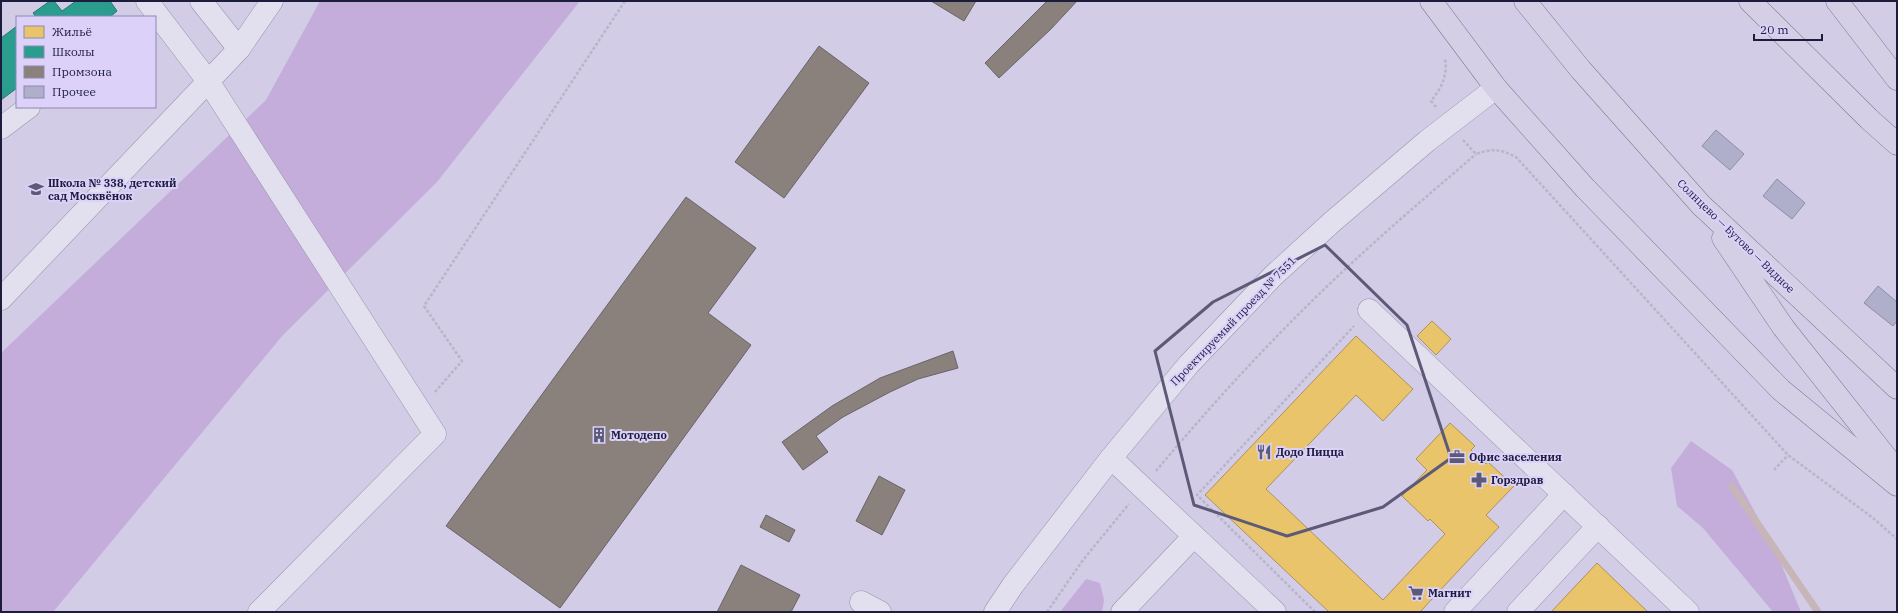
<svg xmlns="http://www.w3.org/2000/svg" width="1898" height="613" font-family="'IBM Plex Serif',serif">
<rect width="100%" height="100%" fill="#d2cce7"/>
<!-- green -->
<g fill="#c5addb">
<path d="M320,1H580L437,182L283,335L53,612H1V353L266,100Z"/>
<path d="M1691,441L1732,470L1775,549L1801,612H1773L1703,528L1677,506L1671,468Z"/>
<path d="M1086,579L1100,583L1104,600L1102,612H1060Z"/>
</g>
<!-- homes -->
<g fill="#e9c46a" stroke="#ac925c">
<path d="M1432,321L1451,339L1436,355L1417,336Z"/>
<path d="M1356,336L1413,389L1383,421L1356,395L1266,489L1383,600L1445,534L1430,519L1428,521L1402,496L1427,470L1416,459L1450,423L1475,446L1471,450L1486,464L1488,462L1514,486L1486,515L1499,527L1420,612H1329L1205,495Z"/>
<path d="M1597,563L1648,612H1551Z"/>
</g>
<!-- schools -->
<g fill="#2a9d8f" stroke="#267676">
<path d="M50,1H54L62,11L76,1H110L117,11L110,17H36L33,13Z"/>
<path d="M17,26V88L1,100V38Z"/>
</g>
<!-- industry -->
<g fill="#8a817c" stroke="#696369">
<path d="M931,1H976L964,21Z"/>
<path d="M1047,1H1077L1051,29L999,78L985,63Z"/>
<path d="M819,46L869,83L784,198L735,162Z"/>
<path d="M686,197L756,248L708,313L751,345L560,608L446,526Z"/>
<path d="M953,351L958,368L918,379L890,392L843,417L816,436L828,452L803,470L782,442L832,406L880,378Z"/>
<path d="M879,476L905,490L882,535L856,521Z"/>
<path d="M766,515L795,530L789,542L760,527Z"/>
<path d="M741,565L800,595L791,612H717Z"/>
</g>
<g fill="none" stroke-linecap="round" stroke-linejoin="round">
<!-- stream -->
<path stroke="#c8b5b8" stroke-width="7" d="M1732,486L1818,612"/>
</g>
<!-- building -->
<g fill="#afaecb" stroke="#8e8ca7">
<path d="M1716,130L1744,154L1730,170L1702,146Z"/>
<path d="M1777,179L1805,203L1792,219L1763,196Z"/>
<path d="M1878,286L1897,302V321L1893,326L1864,303Z"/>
</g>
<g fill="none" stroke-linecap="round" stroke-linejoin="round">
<defs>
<g id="minor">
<path d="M147,1L208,81L435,434L259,612"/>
<path d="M201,1L239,49"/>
<path d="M1,128L29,107"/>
<path d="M1,299L239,49L272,1"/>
<path d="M1369,310L1688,612"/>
<path d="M1111,458L1275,612"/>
<path d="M861,602L880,612"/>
<path d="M995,612L1013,585L1111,458L1189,364L1273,276L1332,222L1427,141L1496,88"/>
<path d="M1122,612L1194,536"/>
<path d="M1455,612L1564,494"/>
<path d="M1518,612L1598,526"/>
</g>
<g id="major">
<path d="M1431,1L1496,88L1585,188L1781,390L1897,485"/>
<path d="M1525,1L1581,70L1701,205L1897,388"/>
<path d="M1750,1L1869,119L1897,144"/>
<path d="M1837,1L1897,79"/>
<path d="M1723,238L1783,327L1897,471"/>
</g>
</defs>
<!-- minor casing -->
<use href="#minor" stroke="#9895ac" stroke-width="23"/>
<!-- major casing -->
<use href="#major" stroke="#7f7c91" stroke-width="23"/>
<!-- path -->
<g stroke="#b8b5c7" stroke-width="2.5" stroke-dasharray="3 2" stroke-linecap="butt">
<path d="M1436,107L1431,101C1441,89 1448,75 1445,59"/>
<path d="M1463,140L1476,154C1493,148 1500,149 1516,157L1788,455L1873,518L1897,539"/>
<path d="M435,392L462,361L424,306L625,1"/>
<path d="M1774,470L1788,455"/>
<path d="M1156,471C1221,393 1291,318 1366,250C1402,217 1439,186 1476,154"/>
<path d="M1047,612L1083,560L1129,504"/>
<path d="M1315,612L1197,495L1354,326"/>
</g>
<!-- minor -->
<use href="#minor" stroke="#e2dfee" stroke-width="22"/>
<!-- major -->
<use href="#major" stroke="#d5cfe6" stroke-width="22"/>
</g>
<!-- marked area -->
<path fill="none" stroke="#5c5a78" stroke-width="3" stroke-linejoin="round" d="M1325,245L1407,325L1451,458L1383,507L1287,536L1194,505L1155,351L1213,302Z"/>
<!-- icons -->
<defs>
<symbol id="school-bare" viewBox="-9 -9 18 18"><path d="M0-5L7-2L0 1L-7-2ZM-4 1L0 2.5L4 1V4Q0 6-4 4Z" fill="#5c5a78" stroke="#dbd1f9" stroke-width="2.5" paint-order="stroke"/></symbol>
<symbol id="building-bare" viewBox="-9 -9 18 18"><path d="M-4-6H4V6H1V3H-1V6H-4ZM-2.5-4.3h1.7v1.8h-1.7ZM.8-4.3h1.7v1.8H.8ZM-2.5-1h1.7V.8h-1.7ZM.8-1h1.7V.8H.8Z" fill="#5c5a78" stroke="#dbd1f9" stroke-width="2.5" paint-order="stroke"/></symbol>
<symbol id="restaurant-bare" viewBox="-9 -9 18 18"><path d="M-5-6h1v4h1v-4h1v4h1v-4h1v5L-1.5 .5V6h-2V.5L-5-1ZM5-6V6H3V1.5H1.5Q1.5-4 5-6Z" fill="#5c5a78" stroke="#dbd1f9" stroke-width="2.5" paint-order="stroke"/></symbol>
<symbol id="office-bare" viewBox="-9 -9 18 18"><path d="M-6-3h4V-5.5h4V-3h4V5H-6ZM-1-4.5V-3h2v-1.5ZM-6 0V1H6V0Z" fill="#5c5a78" stroke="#dbd1f9" stroke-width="2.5" paint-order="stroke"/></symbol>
<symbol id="pharmacy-bare" viewBox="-9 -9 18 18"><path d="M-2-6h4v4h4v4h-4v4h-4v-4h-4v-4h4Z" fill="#5c5a78" stroke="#dbd1f9" stroke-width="2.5" paint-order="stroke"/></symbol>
<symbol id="supermarket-bare" viewBox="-9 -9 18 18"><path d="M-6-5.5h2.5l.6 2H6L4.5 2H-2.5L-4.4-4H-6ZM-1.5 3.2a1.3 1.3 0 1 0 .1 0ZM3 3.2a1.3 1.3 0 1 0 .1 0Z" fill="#5c5a78" stroke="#dbd1f9" stroke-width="2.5" paint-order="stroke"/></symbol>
</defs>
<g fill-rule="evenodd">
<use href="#school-bare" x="25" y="178" width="22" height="22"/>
<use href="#building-bare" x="588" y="424" width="22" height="22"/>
<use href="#restaurant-bare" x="1253" y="441" width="22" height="22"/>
<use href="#office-bare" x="1446" y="446" width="22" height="22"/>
<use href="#pharmacy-bare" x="1468" y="469" width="22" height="22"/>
<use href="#supermarket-bare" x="1405" y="582" width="22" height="22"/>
</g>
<g text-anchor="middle" stroke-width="4" stroke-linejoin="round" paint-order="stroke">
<!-- poi labels -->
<g font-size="11" font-weight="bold" fill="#1c1c3c" stroke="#dbd1f9" text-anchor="start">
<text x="48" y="187">Школа № 338, детский<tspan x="48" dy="13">сад Москвёнок</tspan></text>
<text x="611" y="439">Мотодепо</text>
<text x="1276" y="456">Додо Пицца</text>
<text x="1469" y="461">Офис заселения</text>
<text x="1491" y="484">Горздрав</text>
<text x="1428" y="597">Магнит</text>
</g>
<!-- street labels -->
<g font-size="11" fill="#1c1c3c" stroke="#dbd1f9">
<text transform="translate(1736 236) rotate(44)" y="4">Солнцево — Бутово — Видное</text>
<text transform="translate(1233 321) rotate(-46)" y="4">Проектируемый проезд № 7551</text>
</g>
</g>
<!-- border -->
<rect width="1898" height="613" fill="none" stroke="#1c1c3c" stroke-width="4"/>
<!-- legend -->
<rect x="16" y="16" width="140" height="92" fill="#dbd1f9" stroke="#8f89ad"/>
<rect x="24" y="26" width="20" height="12" fill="#e9c46a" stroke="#8f89ad"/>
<text x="52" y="36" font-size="12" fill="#1c1c3c">Жильё</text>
<rect x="24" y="46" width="20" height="12" fill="#2a9d8f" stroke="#8f89ad"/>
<text x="52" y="56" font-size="12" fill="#1c1c3c">Школы</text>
<rect x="24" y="66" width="20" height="12" fill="#8a817c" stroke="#8f89ad"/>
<text x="52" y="76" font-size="12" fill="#1c1c3c">Промзона</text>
<rect x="24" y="86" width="20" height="12" fill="#afaecb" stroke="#8f89ad"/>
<text x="52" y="96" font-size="12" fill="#1c1c3c">Прочее</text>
<!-- scale -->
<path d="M1754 34v6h68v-6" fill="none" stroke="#1c1c3c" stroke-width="2"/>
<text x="1760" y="34" font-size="12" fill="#1c1c3c" stroke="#dbd1f9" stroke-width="3" paint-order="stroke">20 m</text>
</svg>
